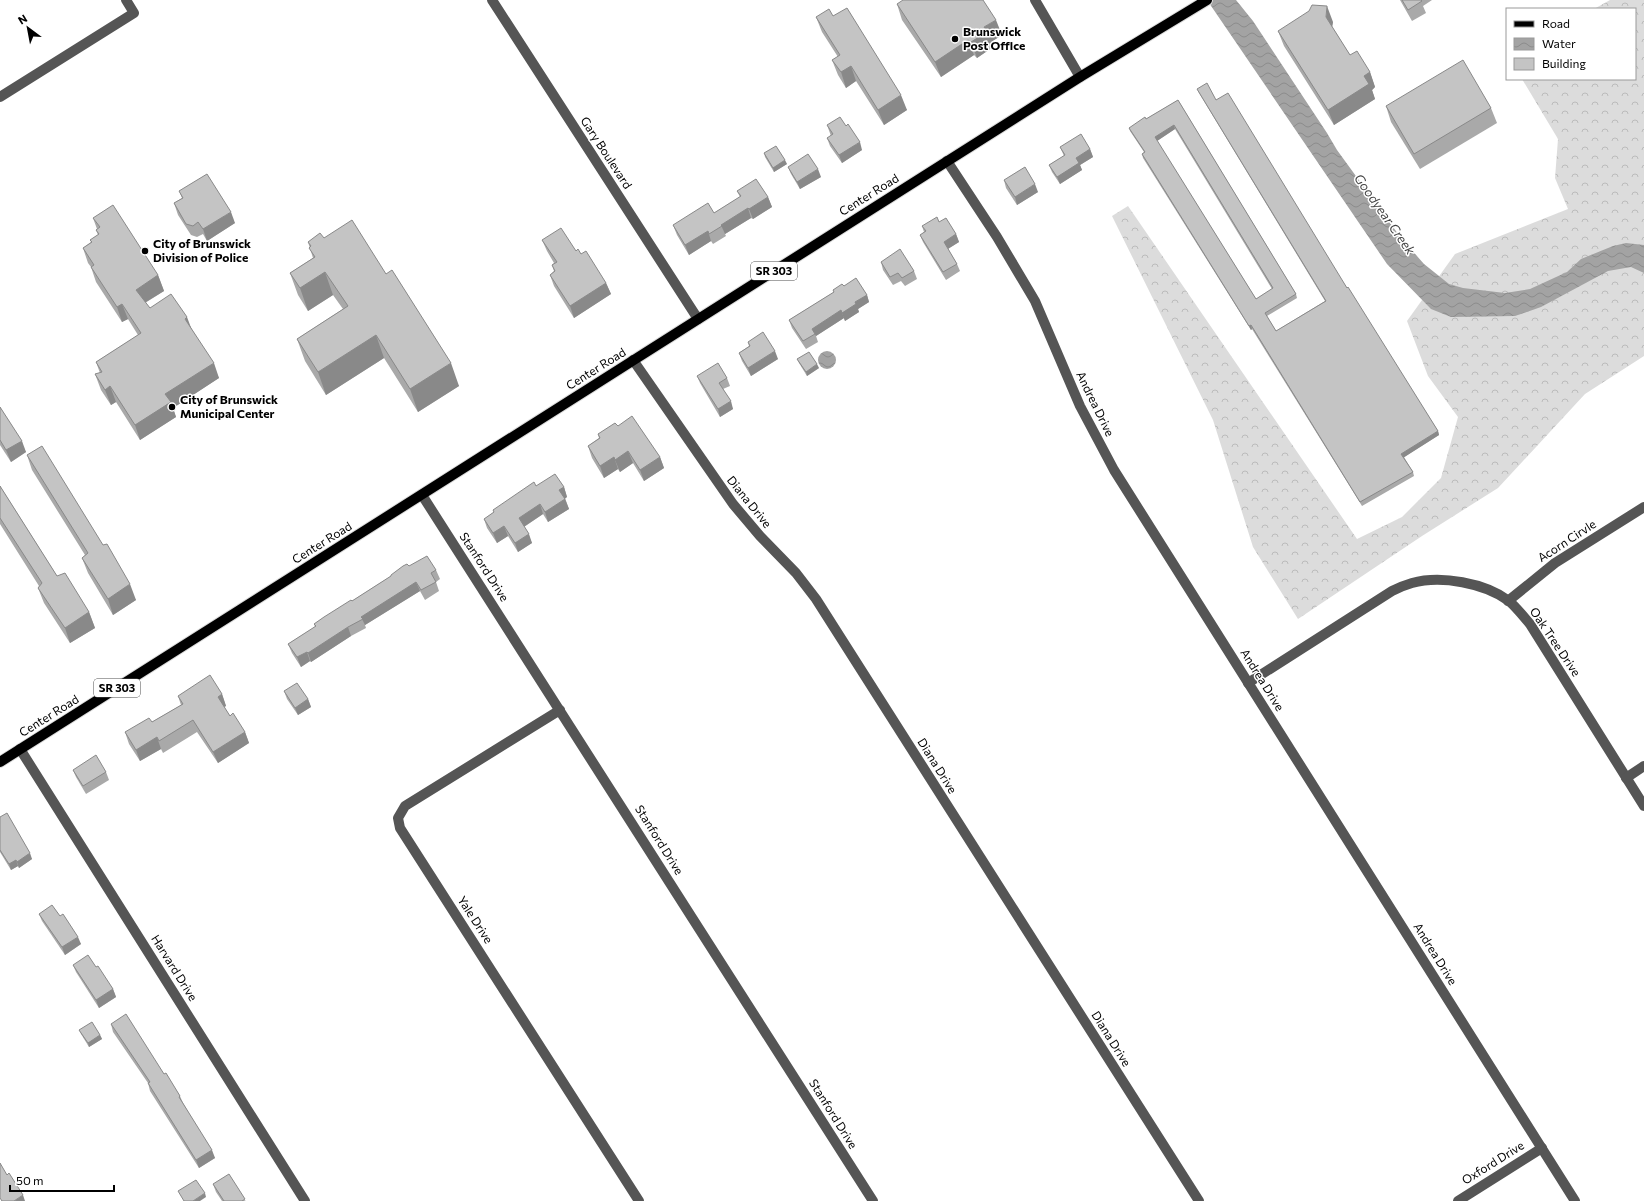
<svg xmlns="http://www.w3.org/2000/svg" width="1644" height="1201" font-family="Commissioner,sans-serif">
<defs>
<pattern id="forest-crowns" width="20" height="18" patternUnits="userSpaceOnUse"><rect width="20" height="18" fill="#dcdcdc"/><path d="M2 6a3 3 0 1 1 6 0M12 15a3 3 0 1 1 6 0" fill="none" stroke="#bbb"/></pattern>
<pattern id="water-waves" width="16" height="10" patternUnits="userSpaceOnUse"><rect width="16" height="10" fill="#a3a3a3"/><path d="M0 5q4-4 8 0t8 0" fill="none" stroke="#8b8b8b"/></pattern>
</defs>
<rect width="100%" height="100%" fill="#fff"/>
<!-- forest -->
<path fill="url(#forest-crowns)" d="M1610,0H1644V356L1585,394L1498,488L1422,536L1298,619L1253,547L1213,420L1112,216L1128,206L1357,539L1402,517L1441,478L1458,417L1428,376L1407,321L1455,254L1568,209L1555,178L1558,139L1522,79H1635V9H1594Z"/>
<!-- water -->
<g fill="url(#water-waves)">
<path d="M1207,0H1236L1253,21L1327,133L1337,150L1401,238L1424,264L1449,284L1463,288L1505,293L1530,289L1567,272L1581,259L1613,246L1626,243L1644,245V273L1631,267L1608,271L1541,307L1515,316L1451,317L1431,309L1387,264Z"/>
<circle cx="827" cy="360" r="9"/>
</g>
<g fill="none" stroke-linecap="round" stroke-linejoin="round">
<defs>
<path id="major" d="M0,762L1080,77L1207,0"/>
</defs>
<!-- major casing -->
<use href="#major" stroke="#dbdbdb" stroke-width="12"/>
<!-- minor -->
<g stroke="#555" stroke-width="10">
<path d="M492,0L698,319"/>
<path d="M1035,0L1080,77"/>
<path d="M0,97L134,13L126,0"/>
<path d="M947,161L997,237L1035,301L1080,406L1114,470L1575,1201"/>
<path d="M633,360L733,504L760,536L796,573L816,599L1199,1201"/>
<path d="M422,495L873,1201"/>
<path d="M1508,601L1555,563L1644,507"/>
<path d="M1248,683L1392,591C1398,588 1405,585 1412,583C1441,575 1485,583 1509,601C1517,608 1523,616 1530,624L1644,806"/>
<path d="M560,710L405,806L398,818L400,828L639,1201"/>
<path d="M20,749L305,1201"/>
<path d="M1626,778L1644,766"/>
<path d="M1458,1201L1542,1148"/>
</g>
<!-- major -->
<use href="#major" stroke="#000" stroke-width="10"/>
</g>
<!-- wall -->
<g fill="#a9a9a9" fill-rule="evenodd">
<path d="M1400,0H1432L1423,6L1426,13L1412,21Z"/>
<path d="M897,4L1002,35L991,42L993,47L977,58L974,55L941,77L902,20Z"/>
<path d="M833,16L907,110L884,125L856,81L846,88L838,75L832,60L838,57L822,32L816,17Z"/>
<path d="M1333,22L1332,27L1350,55L1370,72L1375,87L1372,90L1375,99L1334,125L1284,46L1278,31Z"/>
<path d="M1197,89L1216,100L1347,288L1438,431L1439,435L1404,457L1413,472L1414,476L1362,506L1252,329L1251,330L1143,158L1142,154L1144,152L1130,131L1129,128L1146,119L1178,100L1296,294L1297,298L1267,316L1276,331L1325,301L1199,93ZM1175,129L1272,289L1256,299L1157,141Z"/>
<path d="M1386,106L1491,108L1497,123L1420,169L1391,122Z"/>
<path d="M827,125L862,150L842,163L830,146L827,138L831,136Z"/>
<path d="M1060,147L1090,149L1093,157L1080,165L1082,170L1060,184L1052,172L1049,165L1064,156Z"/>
<path d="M764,153L787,164L774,172L765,157Z"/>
<path d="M788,167L821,177L800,189L791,174Z"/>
<path d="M1004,180L1038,192L1017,205L1006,188Z"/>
<path d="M179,191L235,223L207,241L203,234L197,237L191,235L178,215L174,203L182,198Z"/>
<path d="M737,191L768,197L772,207L753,219L751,218L725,234L726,236L713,244L711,241L689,255L677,235L673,225L714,213L740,197Z"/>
<path d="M93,218L158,275L164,291L145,303L150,308L190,326L219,378L173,408L176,417L140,440L116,402L111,405L101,390L95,374L100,373L96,362L138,335L128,319L122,322L96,282L91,267L88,263L83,248L91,242L90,240L98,235L96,230L97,229Z"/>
<path d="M939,222L956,234L959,242L948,249L957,264L960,271L946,280L923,242L920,235L924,232L922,226Z"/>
<path d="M324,238L386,274L459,386L418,412L384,358L326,395L305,361L297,339L343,309L333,295L308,311L298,295L290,273L313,258L308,242Z"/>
<path d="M542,240L576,251L581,254L606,283L611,294L574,318L554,286L550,275L554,271L552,265L554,263L547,251Z"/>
<path d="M881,262L914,271L917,279L905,286L901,281L893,285L883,270Z"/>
<path d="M844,286L867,295L869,302L858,309L859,312L845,321L844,318L816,336L818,342L806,349L792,328L789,320L834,292L833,290Z"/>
<path d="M748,342L778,359L751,376L742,361L739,353L749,346Z"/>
<path d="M797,359L819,368L807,376L799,363Z"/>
<path d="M697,376L727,378L730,386L723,389L733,409L720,417L700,383Z"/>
<path d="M0,407L26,452L11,462L0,445Z"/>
<path d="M618,426L660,457L664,468L644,481L633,463L620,472L618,469L604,478L592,458L588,446L599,438L598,434Z"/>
<path d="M27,455L136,600L113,615L88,573L82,558L85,555L32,470Z"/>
<path d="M0,486L57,576L89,612L95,628L70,643L44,603L38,588L39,586L0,524Z"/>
<path d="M536,486L564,487L567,497L565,498L569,509L548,522L543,514L524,527L532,543L518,552L508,536L497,543L487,528L484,519L494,512L493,510Z"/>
<path d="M409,566L436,570L440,579L436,582L439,591L425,600L420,591L365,625L366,628L351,636L311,662L310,661L301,667L292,653L288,644L315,627L314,624L352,601L391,576Z"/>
<path d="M284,691L308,699L311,707L298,715L287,699Z"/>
<path d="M222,694L226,706L224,707L230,716L245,732L249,743L218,763L197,732L163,753L161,749L140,761L129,744L125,732L152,722L181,705L178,696Z"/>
<path d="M73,770L106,772L109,780L86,794L76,777Z"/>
<path d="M0,817L32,859L19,868L18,866L11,870L0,852Z"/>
<path d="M39,914L60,916L81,944L65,955L42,921Z"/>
<path d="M73,965L96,967L113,989L116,997L99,1008L76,972Z"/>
<path d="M111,1024L164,1074L180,1096L183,1103L215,1158L199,1168L150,1091L148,1083L113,1032Z"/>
<path d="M79,1030L100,1035L102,1039L89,1047L81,1034Z"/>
<path d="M213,1184L246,1201H222L216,1192Z"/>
</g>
<!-- shaded-wall -->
<g fill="#898989">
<path d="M1327,6L1333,22L1331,33L1326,17Z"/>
<path d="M996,20L1002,35L991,42L993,47L977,58L971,42L984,27Z"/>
<path d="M968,40L974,55L941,77L935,62Z"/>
<path d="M851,66L856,81L846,88L841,72Z"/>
<path d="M1370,72L1375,87L1372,90L1375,99L1334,125L1328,110L1364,76Z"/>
<path d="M901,95L907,110L884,125L878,110Z"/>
<path d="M1174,125L1175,129L1157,141L1155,137Z"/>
<path d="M860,142L862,150L842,163L839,155Z"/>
<path d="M1090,149L1093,157L1080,165L1082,170L1060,184L1057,177L1076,158Z"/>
<path d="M785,160L787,164L774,172L773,168Z"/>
<path d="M818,169L821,177L800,189L797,182Z"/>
<path d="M1035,184L1038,192L1017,205L1015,197Z"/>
<path d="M768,197L772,207L753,219L749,209Z"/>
<path d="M748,208L751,218L725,234L721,225Z"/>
<path d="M231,212L235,223L207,241L203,229Z"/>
<path d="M708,231L711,241L689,255L685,245Z"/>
<path d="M956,234L959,242L946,250L944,242Z"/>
<path d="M325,272L333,295L308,311L300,288Z"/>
<path d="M158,275L164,291L141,305L136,290Z"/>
<path d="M606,283L611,294L574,318L570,306Z"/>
<path d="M867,295L869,302L858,309L859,312L845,321L842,313L855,302Z"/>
<path d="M122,304L128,319L122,322L117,307Z"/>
<path d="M841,310L844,318L816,336L812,329Z"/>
<path d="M187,317L193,333L185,319Z"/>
<path d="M1251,325L1252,329L1251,330L1249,326Z"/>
<path d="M376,335L384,358L326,395L318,372Z"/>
<path d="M775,351L778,359L751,376L748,368Z"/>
<path d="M214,363L219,378L173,408L176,417L140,440L135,425L165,394Z"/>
<path d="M451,363L459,386L418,412L410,389Z"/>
<path d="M817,364L819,368L807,376L806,372Z"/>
<path d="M110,386L116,402L111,405L105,390Z"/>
<path d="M731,401L733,409L720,417L718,409Z"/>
<path d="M1438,431L1439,435L1403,458L1401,454Z"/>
<path d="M22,441L26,452L11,462L6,450Z"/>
<path d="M628,451L633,463L620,472L615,460Z"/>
<path d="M614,457L618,469L604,478L600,466Z"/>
<path d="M660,457L664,468L644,481L640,470Z"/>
<path d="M564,487L567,497L563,500L559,490Z"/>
<path d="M565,499L569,509L548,522L545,512Z"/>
<path d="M540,504L543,514L522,528L519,518Z"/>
<path d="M504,526L508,536L497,543L493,533Z"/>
<path d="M529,534L532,543L518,552L515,543Z"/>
<path d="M416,582L420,591L365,625L361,617Z"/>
<path d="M130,584L136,600L113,615L108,599Z"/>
<path d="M89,612L95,628L70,643L65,628Z"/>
<path d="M348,627L351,636L311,662L308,653Z"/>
<path d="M307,652L310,661L301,667L297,657Z"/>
<path d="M222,694L226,706L222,708L218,697Z"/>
<path d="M308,699L311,707L298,715L295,708Z"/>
<path d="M245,732L249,743L218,763L213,752Z"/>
<path d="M157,737L161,749L140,761L136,750Z"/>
<path d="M30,853L32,859L19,868L17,862Z"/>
<path d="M16,860L18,866L11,870L9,864Z"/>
<path d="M78,937L81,944L65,955L62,947Z"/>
<path d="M113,989L116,997L99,1008L96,1000Z"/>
<path d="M100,1035L102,1039L89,1047L88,1043Z"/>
<path d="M212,1150L215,1158L199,1168L196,1160Z"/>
<path d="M205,1193L206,1197L200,1201H193Z"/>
<path d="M23,1195L25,1201H14Z"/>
</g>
<!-- building -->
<g fill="#c4c4c4" stroke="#898989" fill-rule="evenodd">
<path d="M903,0H983L996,20L984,27L987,32L971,42L968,40L935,62L897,4Z"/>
<path d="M1402,0H1421L1422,1L1408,10Z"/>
<path d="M1312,5L1327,6L1326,17L1350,55L1357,51L1370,72L1364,76L1369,84L1328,110L1278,31L1309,11Z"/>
<path d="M847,8L901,95L878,110L851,66L841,72L832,60L840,55L816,17L829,9L833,16Z"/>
<path d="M1463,60L1491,108L1414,154L1386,106Z"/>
<path d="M1207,83L1216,100L1228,93L1347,288L1348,287L1438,431L1401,454L1413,472L1360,502L1251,325L1249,326L1142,154L1145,152L1129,128L1145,117L1146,119L1178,100L1296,294L1265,313L1276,331L1326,301L1197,89ZM1174,125L1273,288L1256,299L1155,137Z"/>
<path d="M840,117L846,126L848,124L860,142L839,155L827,138L833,134L827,125Z"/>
<path d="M1081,134L1090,149L1076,158L1079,163L1057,177L1049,165L1065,155L1060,147Z"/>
<path d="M776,146L785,160L773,168L764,153Z"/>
<path d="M808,154L818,169L797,182L788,167Z"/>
<path d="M1025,167L1035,184L1015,197L1004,180Z"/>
<path d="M207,174L231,212L203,229L198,222L193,226L186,224L174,203L183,198L179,191Z"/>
<path d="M756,179L768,197L749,209L748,208L721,225L722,226L709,234L708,231L685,245L673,225L708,203L714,213L741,196L737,191Z"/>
<path d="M113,205L158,275L136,290L150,308L171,294L187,317L185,319L214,363L165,394L171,402L135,425L110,386L105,390L95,374L102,372L96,362L141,333L122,304L117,307L91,267L94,265L83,248L92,242L90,240L99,234L96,230L100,227L93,218Z"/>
<path d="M937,217L939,222L946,218L956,234L944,242L957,264L943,272L920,235L926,231L922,226Z"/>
<path d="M352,220L386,274L392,270L451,363L410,389L376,335L318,372L297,339L348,306L325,272L300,288L290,273L315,257L309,248L311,246L308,242L320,233L324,238Z"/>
<path d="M561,228L576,251L578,249L581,254L586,251L606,283L570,306L550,275L555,271L552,265L557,262L542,240Z"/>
<path d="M900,249L914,271L902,278L898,273L890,277L881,262Z"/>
<path d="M856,278L867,295L855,302L856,304L842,313L841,310L812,329L815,334L803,341L789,320L834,292L833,290L842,284L844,286Z"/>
<path d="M763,332L775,351L748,368L739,353L750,346L748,342Z"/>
<path d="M809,352L817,364L806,372L797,359Z"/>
<path d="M718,363L727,378L719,383L731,401L718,409L697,376Z"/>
<path d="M0,407L22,441L6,450L0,440Z"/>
<path d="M632,416L660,457L640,470L628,451L615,460L614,457L600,466L588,446L600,438L598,434L615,423L618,426Z"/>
<path d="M42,446L103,545L107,544L130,584L108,599L82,558L88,553L27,455Z"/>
<path d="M555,474L564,487L559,490L565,499L545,512L540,504L519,518L529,534L515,543L504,526L493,533L484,519L494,512L493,510L534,482L536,486Z"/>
<path d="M0,486L57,576L65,573L89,612L65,628L38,588L42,583L0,518Z"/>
<path d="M427,556L436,570L431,573L436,582L421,590L416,582L361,617L363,619L348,627L308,653L307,652L297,657L288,644L316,626L314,624L324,617L351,600L352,601L391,576V575L403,566L407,564L409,566Z"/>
<path d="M210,675L222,694L218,697L230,716L233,713L245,732L213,752L193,720L159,741L157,737L136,750L125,732L149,718L152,722L183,704L178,696Z"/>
<path d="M297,683L308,699L295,708L284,691Z"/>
<path d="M96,755L106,772L83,786L73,770Z"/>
<path d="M7,813L30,853L17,862L16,860L9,864L0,850V817Z"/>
<path d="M52,905L60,916L63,914L78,937L62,947L39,914Z"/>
<path d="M88,955L96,967L98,966L113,989L96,1000L73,965Z"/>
<path d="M126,1014L164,1074L166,1073L180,1096L179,1097L212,1150L196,1160L148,1083L150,1082L111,1024Z"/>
<path d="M92,1022L100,1035L88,1043L79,1030Z"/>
<path d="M0,1163L7,1175L9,1173L23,1195L14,1201H2L0,1198Z"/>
<path d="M229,1174L245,1199L242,1201H224L213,1184Z"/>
<path d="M196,1180L205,1193L193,1201H184L178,1191Z"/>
</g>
<!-- markers -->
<g fill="#000" stroke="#fff" stroke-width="1.5">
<circle cx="955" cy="39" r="4"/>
<circle cx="145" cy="251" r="4"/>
<circle cx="172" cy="407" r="4"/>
</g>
<g text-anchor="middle" stroke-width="3" stroke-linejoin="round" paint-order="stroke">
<!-- shield labels -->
<g fill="#fff" stroke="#4c4c4c" stroke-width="1">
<rect x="751" y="262" width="46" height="18" rx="3"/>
<rect x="94" y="679" width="46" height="18" rx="3"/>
</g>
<g font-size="11" font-weight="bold" fill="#000">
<text x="774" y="275">SR 303</text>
<text x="117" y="692">SR 303</text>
</g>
<!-- poi labels -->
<g font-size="12" font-weight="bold" fill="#000" stroke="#fff" text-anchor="start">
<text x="963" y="36">Brunswick<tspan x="963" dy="14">Post Office</tspan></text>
<text x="153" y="248">City of Brunswick<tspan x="153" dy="14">Division of Police</tspan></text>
<text x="180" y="404">City of Brunswick<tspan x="180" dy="14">Municipal Center</tspan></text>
</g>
<!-- street labels -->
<g font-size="12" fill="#000" stroke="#fff">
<text transform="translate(606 153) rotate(57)" y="4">Gary Boulevard</text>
<text transform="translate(869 195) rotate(-32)" y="4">Center Road</text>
<text transform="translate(596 369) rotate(-32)" y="4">Center Road</text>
<text transform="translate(1095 404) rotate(64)" y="4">Andrea Drive</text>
<text transform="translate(749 502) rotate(51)" y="4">Diana Drive</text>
<text transform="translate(1567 541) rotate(-33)" y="4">Acorn Cirvle</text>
<text transform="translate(322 543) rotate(-32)" y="4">Center Road</text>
<text transform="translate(484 567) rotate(57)" y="4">Stanford Drive</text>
<text transform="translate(1555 642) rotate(56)" y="4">Oak Tree Drive</text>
<text transform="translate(1262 680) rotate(58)" y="4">Andrea Drive</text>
<text transform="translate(49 716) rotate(-32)" y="4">Center Road</text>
<text transform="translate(937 766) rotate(58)" y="4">Diana Drive</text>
<text transform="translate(659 840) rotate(58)" y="4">Stanford Drive</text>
<text transform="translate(475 920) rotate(57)" y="4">Yale Drive</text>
<text transform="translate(1435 954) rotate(58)" y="4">Andrea Drive</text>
<text transform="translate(174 968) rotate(58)" y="4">Harvard Drive</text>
<text transform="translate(1111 1039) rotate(58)" y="4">Diana Drive</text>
<text transform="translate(833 1114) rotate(58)" y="4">Stanford Drive</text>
<text transform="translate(1493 1163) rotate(-32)" y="4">Oxford Drive</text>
</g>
<!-- water labels -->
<g font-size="13" font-style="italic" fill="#444" stroke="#fff">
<text transform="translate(1385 214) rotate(55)" y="5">Goodyear Creek</text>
</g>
</g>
<!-- legend -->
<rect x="1506" y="8" width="130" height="72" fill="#ffffff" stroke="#999999"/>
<rect x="1514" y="21" width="20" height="6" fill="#000000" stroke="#999999"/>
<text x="1542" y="28" font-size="12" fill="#000000">Road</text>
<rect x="1514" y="38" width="20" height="12" fill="url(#water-waves)" stroke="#999999"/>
<text x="1542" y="48" font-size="12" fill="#000000">Water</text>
<rect x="1514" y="58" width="20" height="12" fill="#c4c4c4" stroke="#999999"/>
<text x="1542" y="68" font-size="12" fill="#000000">Building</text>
<!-- north arrow -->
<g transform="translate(28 28) rotate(328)" stroke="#ffffff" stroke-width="3" paint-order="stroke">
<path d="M0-3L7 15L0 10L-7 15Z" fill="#000000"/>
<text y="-6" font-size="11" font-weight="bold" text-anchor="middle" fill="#000000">N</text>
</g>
<!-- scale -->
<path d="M10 1185v6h104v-6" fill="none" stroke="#000000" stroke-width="2"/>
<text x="16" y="1185" font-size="12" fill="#000000" stroke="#ffffff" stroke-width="3" paint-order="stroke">50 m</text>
</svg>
